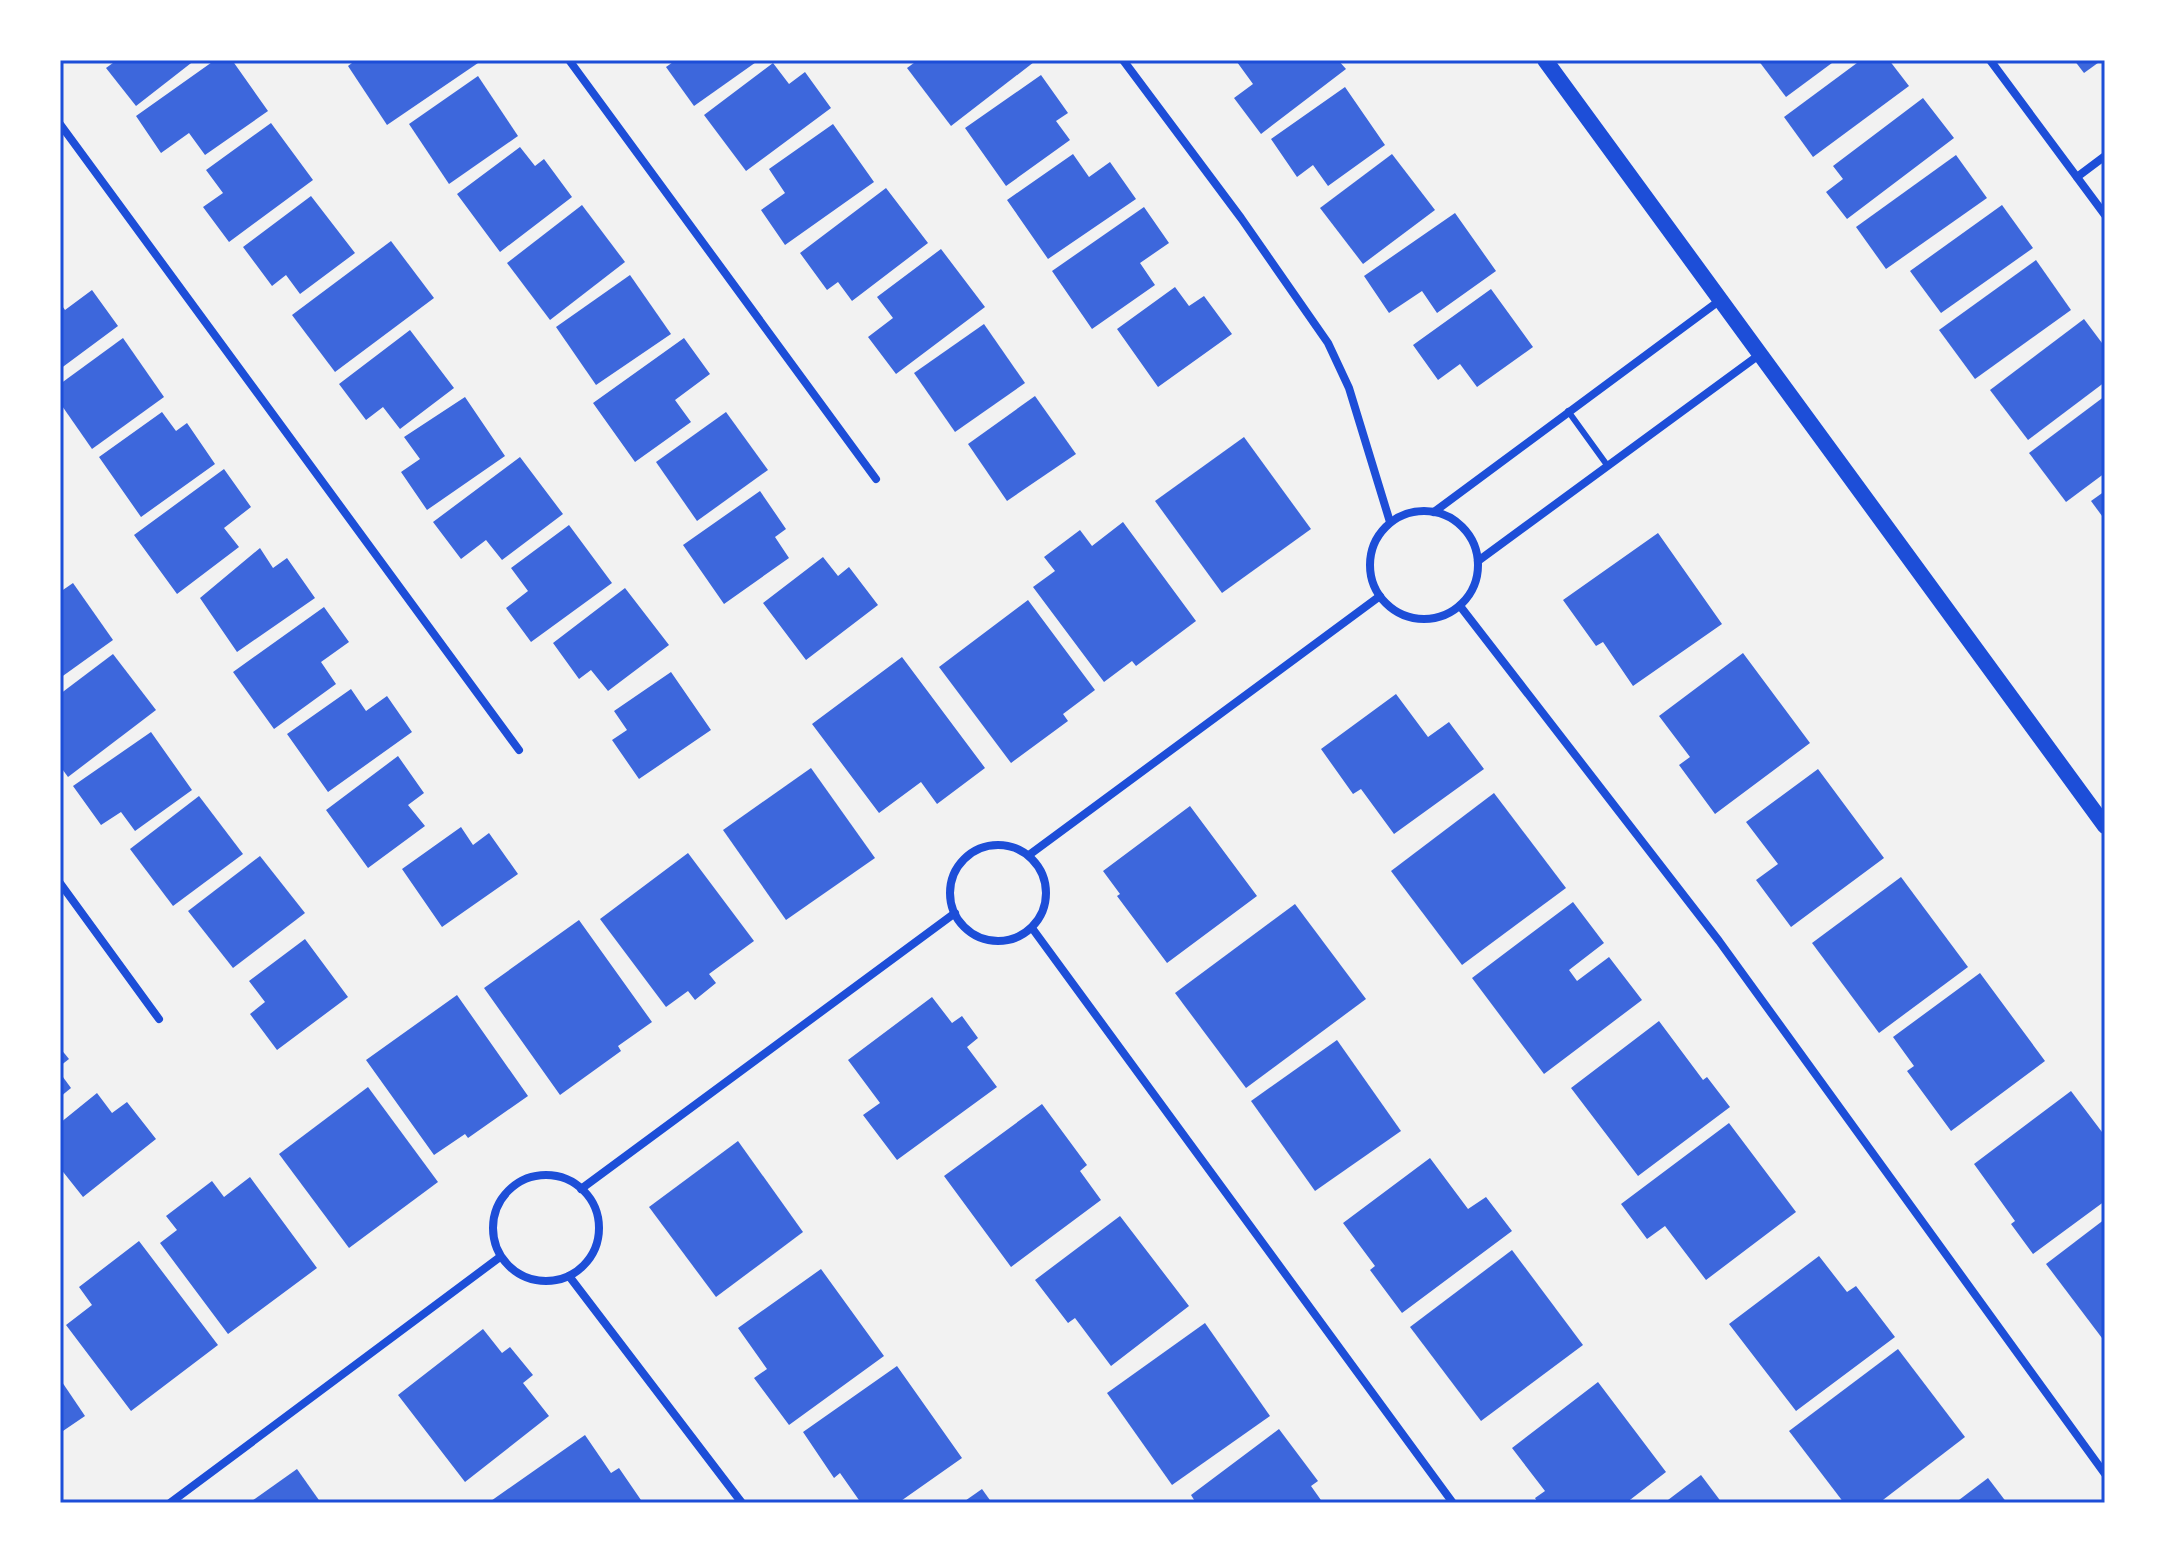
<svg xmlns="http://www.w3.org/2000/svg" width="2165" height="1563" font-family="Helvetica,sans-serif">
<rect width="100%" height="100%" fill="#f2f2f2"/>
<!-- building -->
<g fill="#3d67dc">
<path d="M117,60H195L136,106L106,68Z"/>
<path d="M215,60H232L268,111L205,155L189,133L161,153L136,116Z"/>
<path d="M356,60H476L478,63L387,125L348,66Z"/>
<path d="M676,60H759L694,106L666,67Z"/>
<path d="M918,60H1032L1034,62L951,126L907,68Z"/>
<path d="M1240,60H1338L1346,69L1261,134L1234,98L1253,84L1237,62Z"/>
<path d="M1758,60H1836L1786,97Z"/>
<path d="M1861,60H1889L1909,86L1813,157L1784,117Z"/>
<path d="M2074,60H2102L2084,73Z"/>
<path d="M773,63L789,84L805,72L831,108L746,171L704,115Z"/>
<path d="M1041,75L1068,113L1056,121L1070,140L1006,186L965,128Z"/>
<path d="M478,76L518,136L449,184L409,124Z"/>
<path d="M1345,87L1385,145L1328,186L1313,165L1297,177L1271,139Z"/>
<path d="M1923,98L1954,138L1847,219L1826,192L1843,179L1833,166Z"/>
<path d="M271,123L313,180L229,242L203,207L223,193L206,170Z"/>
<path d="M833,124L874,182L785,245L761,210L785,193L769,169Z"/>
<path d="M520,147L535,166L544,159L572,197L500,252L457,194Z"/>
<path d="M1073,154L1089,177L1110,162L1136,199L1048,259L1007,200Z"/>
<path d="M1392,154L1435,210L1363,264L1320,208Z"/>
<path d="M1956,155L1987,198L1886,269L1856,227Z"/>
<path d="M886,188L928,243L852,301L838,282L827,290L800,253Z"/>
<path d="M311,196L355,253L300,294L286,275L272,286L243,247Z"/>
<path d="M582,205L625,262L550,320L507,263Z"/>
<path d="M2002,205L2033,248L1941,313L1910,271Z"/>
<path d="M1144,207L1169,243L1140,263L1155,285L1092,329L1052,271Z"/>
<path d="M1455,213L1496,271L1437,313L1422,291L1389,313L1364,276Z"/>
<path d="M391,241L434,298L335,372L292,315Z"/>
<path d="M941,249L985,307L896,374L868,337L893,318L877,297Z"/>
<path d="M2036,260L2071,310L1975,379L1939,330Z"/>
<path d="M630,275L671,334L596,385L556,327Z"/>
<path d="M1175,287L1189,306L1204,296L1232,334L1158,387L1117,329Z"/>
<path d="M1491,289L1533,347L1477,387L1460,364L1438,380L1413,345Z"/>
<path d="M92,290L118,326L60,369V303L65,310Z"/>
<path d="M2084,319L2105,347V382L2028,440L1990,390Z"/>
<path d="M984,324L1025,383L955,432L914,373Z"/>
<path d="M410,330L454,388L400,429L383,407L366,420L339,384Z"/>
<path d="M123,338L164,397L92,449L60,403V384Z"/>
<path d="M684,338L710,374L675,400L691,422L635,462L593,403Z"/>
<path d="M1035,396L1076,454L1007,501L968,444Z"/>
<path d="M2105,396V473L2066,502L2029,453Z"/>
<path d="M465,397L505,456L427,510L401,472L420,459L404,437Z"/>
<path d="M162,412L176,431L187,423L215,464L141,517L99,457Z"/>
<path d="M726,412L768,470L697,521L656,462Z"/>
<path d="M1244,437L1311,529L1222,593L1155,501Z"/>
<path d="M520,457L563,514L502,560L486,540L461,559L433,522Z"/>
<path d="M224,469L251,507L224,528L239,547L177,594L134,535Z"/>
<path d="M760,491L786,529L775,537L789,558L724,604L683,545Z"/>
<path d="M2105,491V520L2091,501Z"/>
<path d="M1123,522L1196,621L1136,666L1132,661L1104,682L1033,587L1055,571L1044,557L1080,530L1092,546Z"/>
<path d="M569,525L612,583L531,642L506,608L528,591L511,568Z"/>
<path d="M1658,533L1722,624L1633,686L1603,642L1596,646L1563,600Z"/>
<path d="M260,548L273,568L287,558L315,598L237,652L200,598Z"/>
<path d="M823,557L838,576L849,567L878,605L806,660L763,603Z"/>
<path d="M73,583L113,640L60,678V592Z"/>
<path d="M625,588L669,645L608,691L591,670L579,679L553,643Z"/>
<path d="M1028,600L1095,690L1063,714L1068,721L1011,763L939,667Z"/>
<path d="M324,607L349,642L321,662L336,684L274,729L233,672Z"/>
<path d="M1743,653L1810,743L1715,814L1679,765L1690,757L1659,716Z"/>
<path d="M113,654L156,710L68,777L60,766V694Z"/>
<path d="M902,657L985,768L937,804L921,782L879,813L812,724Z"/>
<path d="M671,672L711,730L639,779L612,740L627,730L614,711Z"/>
<path d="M351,689L366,711L387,696L412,732L328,792L287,734Z"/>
<path d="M1396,694L1428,737L1449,722L1484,769L1394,834L1361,789L1353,794L1321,749Z"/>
<path d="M151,732L192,790L135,831L121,812L101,825L73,786Z"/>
<path d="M398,756L424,793L408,805L425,826L368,868L326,810Z"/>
<path d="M811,768L875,858L786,920L723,830Z"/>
<path d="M1818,769L1884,858L1791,927L1756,880L1778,864L1746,822Z"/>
<path d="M1494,793L1566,888L1462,965L1391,871Z"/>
<path d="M199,796L243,854L173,906L130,849Z"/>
<path d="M1190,806L1257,896L1167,963L1117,896L1120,894L1103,871Z"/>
<path d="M461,827L473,845L489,833L518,874L442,927L402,869Z"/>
<path d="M688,853L754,941L709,974L716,983L695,1000L688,991L666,1007L600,919Z"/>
<path d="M260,856L305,913L233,968L188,911Z"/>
<path d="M1901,877L1968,967L1879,1033L1812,943Z"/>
<path d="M1573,902L1604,943L1569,970L1577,981L1609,957L1642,1000L1544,1074L1472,978Z"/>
<path d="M1295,904L1366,999L1246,1088L1175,993Z"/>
<path d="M579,920L652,1022L618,1046L621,1051L560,1095L484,988Z"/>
<path d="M305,939L348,997L277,1050L250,1014L265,1002L249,981Z"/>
<path d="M1980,973L2045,1061L1951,1131L1907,1071L1914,1066L1893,1037Z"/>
<path d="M457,995L528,1096L468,1138L465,1134L434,1155L366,1060Z"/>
<path d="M932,997L952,1023L962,1016L978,1038L967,1047L997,1087L897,1160L863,1115L880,1103L848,1060Z"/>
<path d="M1659,1021L1703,1080L1707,1077L1730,1107L1638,1176L1571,1088Z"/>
<path d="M1337,1040L1401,1131L1315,1191L1251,1101Z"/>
<path d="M60,1048L69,1059L60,1066Z"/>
<path d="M60,1073L71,1088L60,1097Z"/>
<path d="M368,1087L438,1182L349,1248L279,1154Z"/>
<path d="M2071,1091L2105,1136V1201L2033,1254L2011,1224L2015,1221L1974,1164Z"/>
<path d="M97,1093L112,1113L127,1102L156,1139L83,1197L60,1168V1123Z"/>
<path d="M1042,1104L1087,1165L1080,1171L1101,1200L1011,1267L944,1176Z"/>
<path d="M1729,1123L1796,1212L1706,1280L1665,1226L1647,1239L1621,1204Z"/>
<path d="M738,1141L803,1232L716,1297L649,1207Z"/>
<path d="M1430,1158L1468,1209L1486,1197L1512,1231L1402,1313L1370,1270L1375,1266L1343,1223Z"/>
<path d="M250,1177L317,1268L228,1334L160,1243L177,1230L166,1216L212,1181L224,1197Z"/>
<path d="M1120,1216L1189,1306L1111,1366L1075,1318L1068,1323L1035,1280Z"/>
<path d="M2105,1219V1342L2046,1264Z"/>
<path d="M139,1241L218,1345L131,1411L66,1325L92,1305L79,1287Z"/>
<path d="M1512,1250L1583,1345L1481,1421L1410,1327Z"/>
<path d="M1819,1256L1847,1292L1856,1286L1895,1337L1796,1411L1729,1324Z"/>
<path d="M821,1269L884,1356L789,1425L754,1378L767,1369L738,1328Z"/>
<path d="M1205,1323L1270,1416L1172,1485L1107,1393Z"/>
<path d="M483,1329L502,1353L510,1347L533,1375L523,1383L549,1416L465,1482L398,1395Z"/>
<path d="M1898,1349L1965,1437L1879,1503H1844L1789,1431Z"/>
<path d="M897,1366L962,1458L898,1503H861L840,1473L834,1478L803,1432Z"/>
<path d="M60,1379L85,1416L60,1433Z"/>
<path d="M1598,1382L1666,1472L1626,1503H1538L1535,1498L1545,1491L1512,1448Z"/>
<path d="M1279,1429L1318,1481L1311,1486L1323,1503H1196L1191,1495Z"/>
<path d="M585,1435L611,1473L619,1468L643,1503H488Z"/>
<path d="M297,1469L321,1503H249Z"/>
<path d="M1701,1475L1722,1503H1664Z"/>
<path d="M1988,1478L2007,1503H1955Z"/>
<path d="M982,1489L992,1503H962Z"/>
</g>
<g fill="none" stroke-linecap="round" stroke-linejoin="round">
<!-- service -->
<path stroke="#1d4ed8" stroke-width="6" d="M1568,411L1607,465"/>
<!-- minor -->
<g stroke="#1d4ed8" stroke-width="8">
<path d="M569,60L876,479"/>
<path d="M1123,60L1241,218L1328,343L1349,388L1390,522"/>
<path d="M1990,60L2105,215"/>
<path d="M60,124L519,750"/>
<path d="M2077,177L2105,156"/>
<circle cx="1424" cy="565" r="54"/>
<path d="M1434,512L1719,301"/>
<path d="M1478,561L1759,355"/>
<path d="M1460,606L1719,941L2105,1474"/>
<circle cx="998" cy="893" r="48"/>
<path d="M1029,855L1380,596"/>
<path d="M60,883L159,1019"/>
<path d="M1032,928L1453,1503"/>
<circle cx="546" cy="1228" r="53"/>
<path d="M581,1189L955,913"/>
<path d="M569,1276L742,1503"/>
<path d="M170,1503L500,1257"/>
</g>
<!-- secondary -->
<path stroke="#1d4ed8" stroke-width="16" d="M1545,60L2105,826"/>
</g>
<!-- border -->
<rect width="2165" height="1563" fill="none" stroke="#ffffff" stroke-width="124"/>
<rect x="62" y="62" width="2041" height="1439" fill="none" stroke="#1d4ed8" stroke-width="3"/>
</svg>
